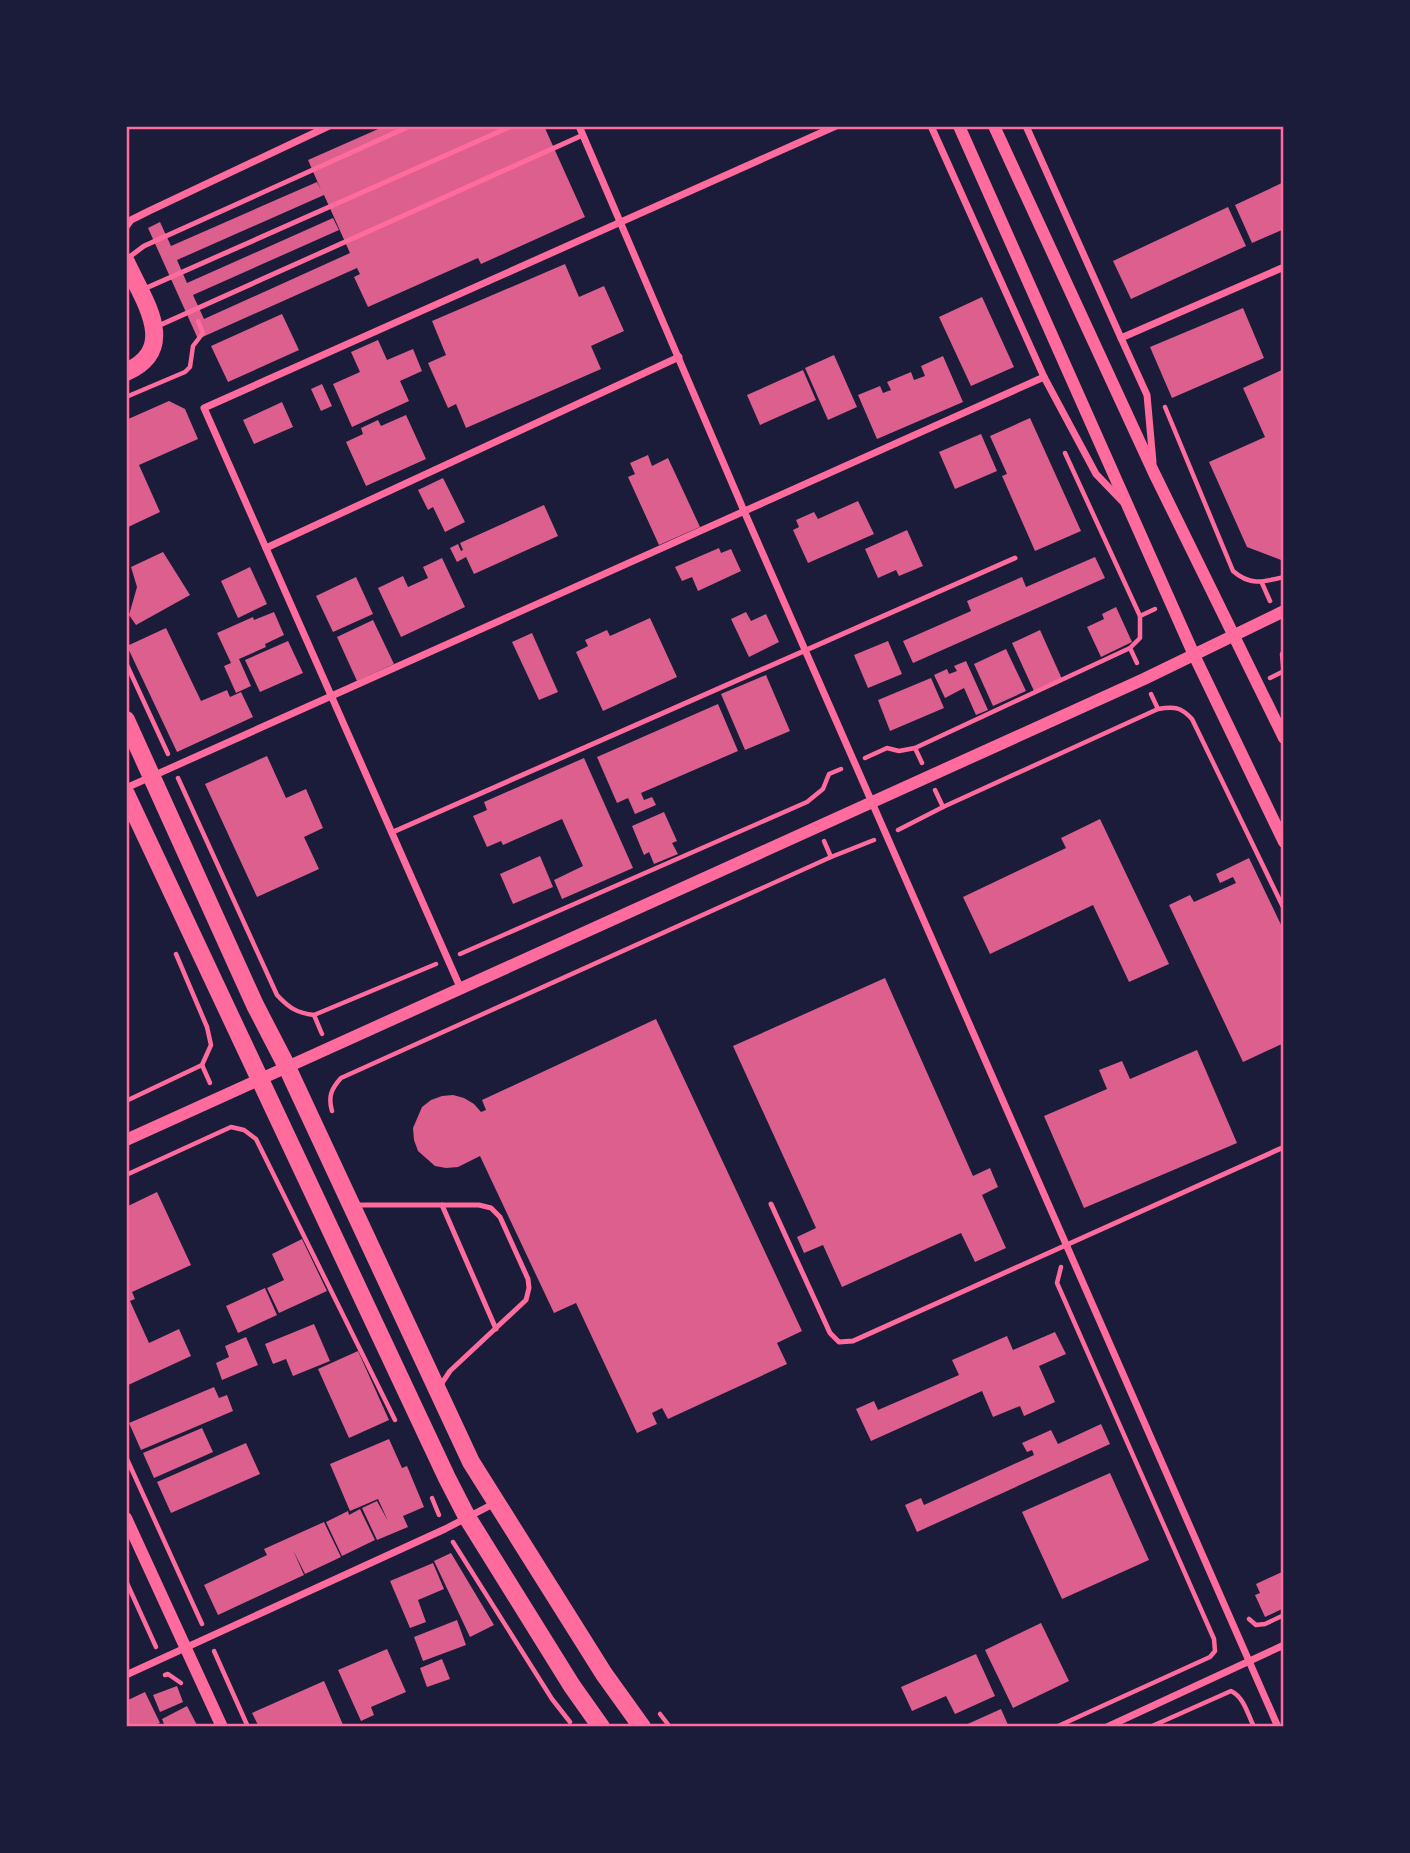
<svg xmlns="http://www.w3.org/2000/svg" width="1410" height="1853" font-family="Raleway,sans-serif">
<rect width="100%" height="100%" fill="#1b1b3a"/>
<!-- building -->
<g fill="#dd5f8e" fill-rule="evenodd">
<path d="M385,126H544L585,217L481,264L478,258L368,307L354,277L360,274L357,268L198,339L148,228L160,222L171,246L317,182L321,190L308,160ZM324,195L350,253L204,319L193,295L339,230L333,218L187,283L177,260Z"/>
<path d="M1284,182V229L1252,243L1235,205Z"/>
<path d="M1228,207L1246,246L1131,299L1113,261Z"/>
<path d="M565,264L579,297L604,286L624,331L591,346L601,369L466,428L456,404L448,408L428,363L446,355L432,321Z"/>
<path d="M982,297L1014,367L971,386L939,317Z"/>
<path d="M1243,308L1264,358L1172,398L1150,347Z"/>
<path d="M282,314L299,350L228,382L211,346Z"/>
<path d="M378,340L387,360L413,349L422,371L400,381L409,401L352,427L333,384L360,372L351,352Z"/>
<path d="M834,355L857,407L828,420L805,368Z"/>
<path d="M943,356L963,402L877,439L858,395L880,386L883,393L891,390L887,382L911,372L914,380L925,376L921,366Z"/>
<path d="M1284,369V559L1281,560L1247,547L1209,462L1265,437L1243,388Z"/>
<path d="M803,370L816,400L760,425L747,395Z"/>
<path d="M322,384L332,406L321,411L311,389Z"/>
<path d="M169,401L185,409L198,439L139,465L160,512L126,528V420Z"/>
<path d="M282,402L293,427L254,444L243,420Z"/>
<path d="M406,415L426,459L366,486L346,442L363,434L361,428L378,420L381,426Z"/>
<path d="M1030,418L1081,531L1035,551L1002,476L1007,474L990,436Z"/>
<path d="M981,434L997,471L955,489L939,452Z"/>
<path d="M648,455L652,466L668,458L700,527L659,545L628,477L635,474L630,463Z"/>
<path d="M443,478L465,522L445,532L433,507L428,510L418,490Z"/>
<path d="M858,501L874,534L808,563L793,530L799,527L796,520L814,512L818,519Z"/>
<path d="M544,505L558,536L474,574L466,557L457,562L450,548L458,544L461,551L463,550L460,543Z"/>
<path d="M907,530L923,566L899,576L896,570L878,578L865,549Z"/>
<path d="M719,548L721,553L731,549L741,571L698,591L692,577L682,581L675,567Z"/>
<path d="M163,552L190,595L136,625L129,615L137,587L131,567Z"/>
<path d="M1095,557L1105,578L913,663L903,641L971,611L967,601L1022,577L1026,587Z"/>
<path d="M442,558L465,607L401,637L378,588L403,576L408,587L428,578L423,567Z"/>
<path d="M250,567L267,604L238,618L221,581Z"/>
<path d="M356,577L373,614L333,632L316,596Z"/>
<path d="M1116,607L1132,642L1101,657L1087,627L1104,619L1102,614Z"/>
<path d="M274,612L284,635L265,644L266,647L239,659L251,686L236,693L224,666L231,663L217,633L253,617L254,620Z"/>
<path d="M746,612L751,621L766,614L779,642L749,657L731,619Z"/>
<path d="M650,618L677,677L603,711L576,652L588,646L585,640L607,630L610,636Z"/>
<path d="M373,620L394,664L357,681L337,637Z"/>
<path d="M166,628L201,701L227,690L230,697L241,692L253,717L177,752L127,646Z"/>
<path d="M1040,630L1062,679L1034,691L1012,643Z"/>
<path d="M532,633L558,692L539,700L512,642Z"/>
<path d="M288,641L303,673L260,692L245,660Z"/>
<path d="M888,641L902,674L868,688L854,655Z"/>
<path d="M1006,649L1026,691L993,706L974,664Z"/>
<path d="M966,661L988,710L976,715L964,688L945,698L934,675L947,669L949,674L957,671L954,666Z"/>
<path d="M766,675L790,731L745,750L721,694Z"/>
<path d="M931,678L944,708L890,731L878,700Z"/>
<path d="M718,704L738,751L641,793L644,800L652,797L656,805L635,814L628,798L617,803L597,757Z"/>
<path d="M267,756L286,798L306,789L323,828L304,837L319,869L257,897L205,784Z"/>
<path d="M584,758L633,868L562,899L554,880L583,866L562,819L503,845L501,841L487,847L473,816L487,810L484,802Z"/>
<path d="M664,812L677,841L672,843L678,854L654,864L649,852L644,855L632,826Z"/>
<path d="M1100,819L1169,964L1129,982L1093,905L990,954L963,897L1066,848L1061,838Z"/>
<path d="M540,856L553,887L513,904L500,874Z"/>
<path d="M1249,858L1284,931V1043L1243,1062L1169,905L1190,895L1194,902L1236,883L1233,877L1220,883L1216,874Z"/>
<path d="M885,978L973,1176L990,1168L998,1187L982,1195L1006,1248L975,1262L961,1233L842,1287L823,1245L804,1253L797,1237L816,1228L733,1046Z"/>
<path d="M656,1019L802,1331L777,1343L787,1364L668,1419L662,1408L652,1413L657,1424L637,1433L576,1303L554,1313L480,1156L458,1167L446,1168L435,1166L418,1151L414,1140L413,1128L422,1107L431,1100L442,1096L453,1095L464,1098L474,1104L481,1112L486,1110L482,1100Z"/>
<path d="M1197,1050L1237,1143L1084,1208L1044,1116L1107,1089L1099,1070L1122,1061L1130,1079Z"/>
<path d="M157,1192L191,1265L132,1292L135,1299L130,1301L149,1343L179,1329L191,1356L126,1386V1207Z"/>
<path d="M302,1239L327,1291L279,1313L267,1288L284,1280L272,1254Z"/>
<path d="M265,1288L277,1315L238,1333L226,1306Z"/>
<path d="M314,1324L330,1361L293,1376L286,1359L273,1364L265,1344Z"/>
<path d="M1055,1332L1066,1354L1039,1366L1055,1402L1024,1416L1020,1406L993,1417L982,1391L871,1441L856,1409L874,1401L878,1410L959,1375L952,1360L1007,1336L1013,1350Z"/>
<path d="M246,1337L258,1365L222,1380L216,1363L229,1357L225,1346Z"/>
<path d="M358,1351L389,1420L349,1438L318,1369Z"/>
<path d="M214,1387L219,1398L227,1395L233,1411L141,1450L129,1423Z"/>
<path d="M1101,1424L1110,1444L917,1532L905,1505L921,1498L924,1505L1034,1455L1032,1450L1027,1452L1022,1443L1051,1430L1058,1444Z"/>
<path d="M202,1428L213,1452L154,1478L143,1453Z"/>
<path d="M389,1439L402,1468L407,1466L424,1507L403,1516L408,1527L377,1540L362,1508L377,1501L388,1521L378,1499L350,1511L330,1464Z"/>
<path d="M246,1443L260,1474L171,1513L157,1482Z"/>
<path d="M1110,1473L1149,1560L1062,1599L1022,1512Z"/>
<path d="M360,1509L375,1540L342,1556L326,1522L348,1511L349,1515Z"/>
<path d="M324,1522L341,1557L305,1574L293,1550L304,1575L218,1615L204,1585L267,1555L264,1549Z"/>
<path d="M451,1553L494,1625L470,1637L434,1561Z"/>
<path d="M433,1563L444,1589L418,1600L426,1622L410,1628L390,1581Z"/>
<path d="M1284,1571V1608L1265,1617L1255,1595L1260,1593L1256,1584Z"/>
<path d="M457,1620L466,1645L423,1661L414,1637Z"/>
<path d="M1041,1623L1069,1681L1013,1708L985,1650Z"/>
<path d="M387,1649L406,1692L371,1707L374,1715L361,1721L338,1670Z"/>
<path d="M976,1654L995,1696L955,1714L946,1696L912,1711L901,1687Z"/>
<path d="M442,1659L450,1679L427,1687L420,1668Z"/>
<path d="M324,1681L344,1727H259L252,1713Z"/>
<path d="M177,1686L183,1702L160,1712L153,1695Z"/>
<path d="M145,1692L160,1723L150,1727H129L126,1722V1701Z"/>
<path d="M187,1706L198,1727H158L164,1724L162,1719Z"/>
<path d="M1001,1709L1009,1727H961Z"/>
</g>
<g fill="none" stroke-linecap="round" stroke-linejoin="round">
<!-- path -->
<g stroke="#ff6b9d" stroke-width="4.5">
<path d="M126,397L185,372L190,367L193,346L203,333L198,321"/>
<path d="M1165,407L1233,571C1250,586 1263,582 1284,577"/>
<path d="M1262,583L1270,601"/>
<path d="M1140,616L1155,609"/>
<path d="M1130,648L1137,663"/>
<path d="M1284,651L1282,654L1284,675"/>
<path d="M126,663L168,754"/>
<path d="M1270,678L1282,672"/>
<path d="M1151,694L1158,709"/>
<path d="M915,748L922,763"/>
<path d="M865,758L887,748L899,751L915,748L1130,648L1140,638V616L1065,453"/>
<path d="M178,778L277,995C289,1008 297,1013 314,1015L436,964"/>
<path d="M935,790L943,807"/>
<path d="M898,830L943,807L1158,709C1174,706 1181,707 1192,719L1284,909"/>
<path d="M824,841L831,857"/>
<path d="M460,954L807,802L823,789L829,774L841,769"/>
<path d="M314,1015L322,1034"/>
<path d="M202,1065L210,1083"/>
<path d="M126,1101L202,1065L211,1045L207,1027L176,954"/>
<path d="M332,1111C328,1097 331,1089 341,1078L831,857L874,840"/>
<path d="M126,1175L231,1127L244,1130L256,1139L395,1420"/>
<path d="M126,1457L202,1624"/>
<path d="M432,1498L439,1515"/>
<path d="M453,1542L552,1699L570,1722"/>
<path d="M126,1581L156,1647"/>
<path d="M1249,1619L1256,1625L1265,1624L1284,1615"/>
<path d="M214,1651L248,1727"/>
<path d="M165,1675L168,1674L181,1683"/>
<path d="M660,1714L670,1727"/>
<path d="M1056,1727L1210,1657L1215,1651L1214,1639L1057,1283L1061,1267"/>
<path d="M1150,1727L1231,1691C1244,1697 1248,1715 1254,1727"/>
</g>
<!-- service -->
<g stroke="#ff6b9d" stroke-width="5">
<path d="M128,258L144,246L410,126"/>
<path d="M144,289L512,126"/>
<path d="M158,326L583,135"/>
<path d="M393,832L1015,558"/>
<path d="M771,1204L830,1333L839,1342L853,1341L1284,1147"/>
<path d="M354,1205H479L491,1208L500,1217L528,1279L529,1288L526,1300L450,1371L440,1386"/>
<path d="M442,1205L496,1329"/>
</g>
<!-- minor -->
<g stroke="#ff6b9d" stroke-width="7">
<path d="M579,126L744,511L1278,1727"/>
<path d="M931,126L1044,377L1096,474L1122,501"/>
<path d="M1026,126L1121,338"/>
<path d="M126,227L131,220L149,211L329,126"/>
<path d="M1153,462L1147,395L1121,338L1284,267"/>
<path d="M266,548L679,357"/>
<path d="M126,788L1044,377"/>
<path d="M460,987L204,408L836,126"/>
<path d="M126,1675L445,1529L495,1503"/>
<path d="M1107,1727L1284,1645"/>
</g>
<!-- tertiary -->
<g stroke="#ff6b9d" stroke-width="12">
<path d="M959,126L1194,655L1284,842"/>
<path d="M994,126L1154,473L1284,738"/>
<path d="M126,1140L1144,679L1284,611"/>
<path d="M126,1518L222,1727"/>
</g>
<!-- primary -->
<g stroke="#ff6b9d" stroke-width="18">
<path d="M126,262C143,300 180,348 126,372"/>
<path d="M126,720L255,1005L286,1065L471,1462L604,1674L642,1727"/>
<path d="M126,794L447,1478L467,1517L572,1686L601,1727"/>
</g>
</g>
<!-- border -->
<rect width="1410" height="1853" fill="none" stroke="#1b1b3a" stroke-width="256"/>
<rect x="128" y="128" width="1154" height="1597" fill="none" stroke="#ff6b9d" stroke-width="2.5"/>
</svg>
